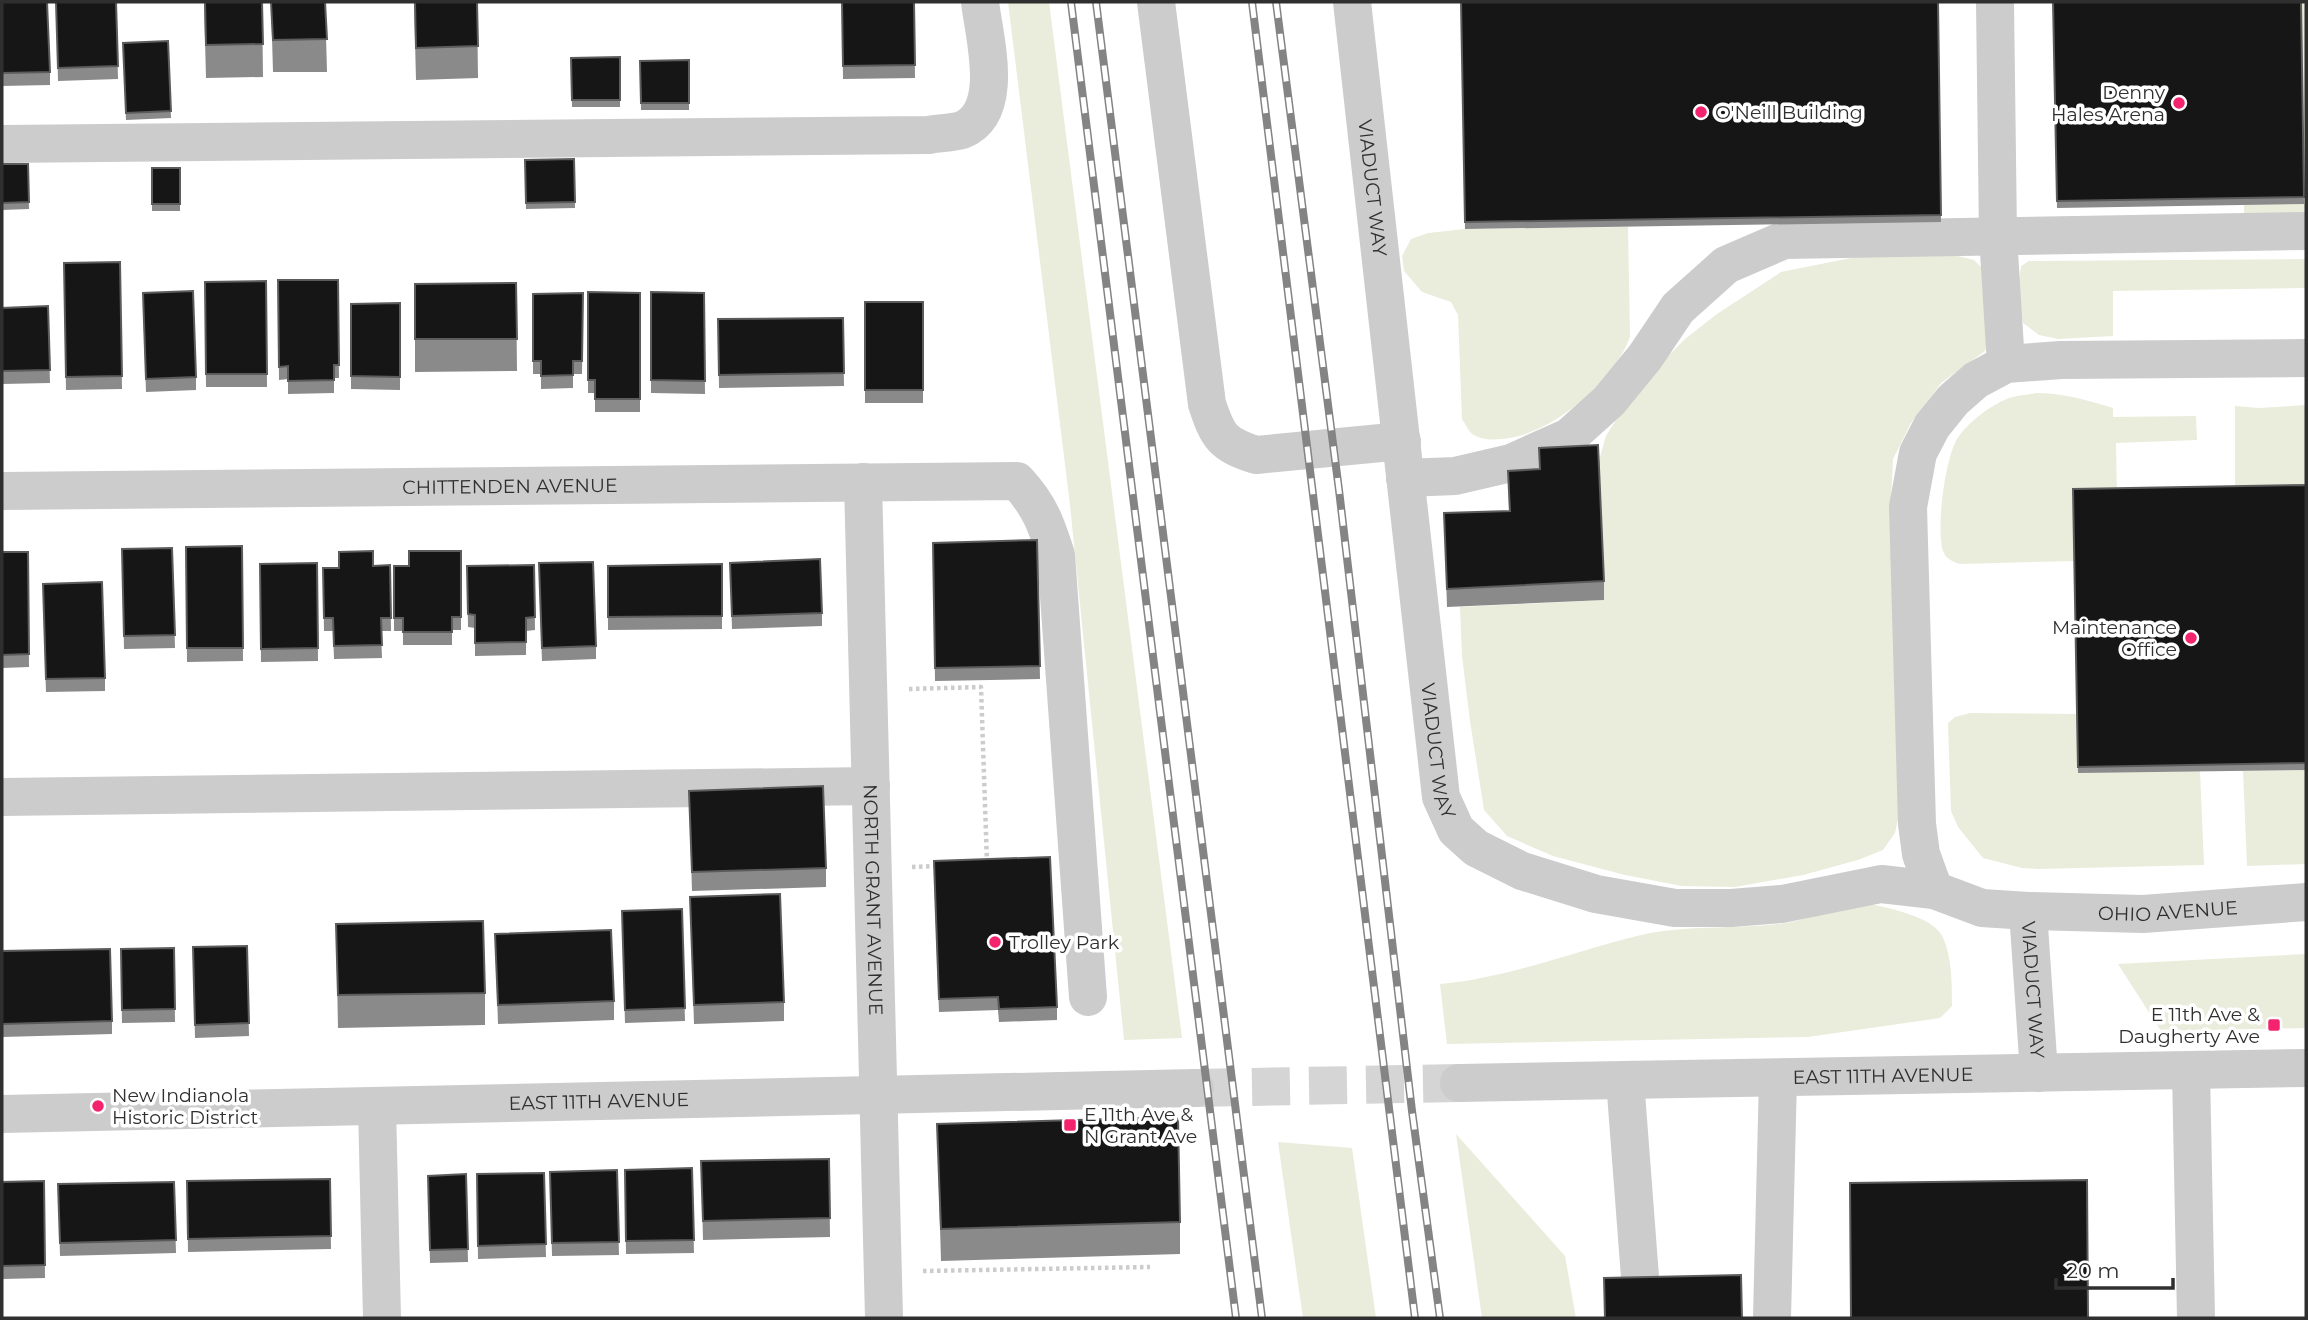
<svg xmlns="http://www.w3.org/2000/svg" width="2308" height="1320" font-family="Montserrat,sans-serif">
<rect width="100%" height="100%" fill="#fff"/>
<!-- green -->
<g fill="#eaeddc">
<path d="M1008,2H1049L1182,1038L1124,1040L1070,505Z"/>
<path d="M2301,2H2306V217L2244,218V205Z"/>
<path d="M1628,227L1630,337C1613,383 1551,435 1502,439C1492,440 1480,440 1471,433C1468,430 1465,423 1462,419L1458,315L1451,302L1422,292L1404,271L1402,256L1411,239L1428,233L1465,229Z"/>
<path d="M1871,254L1958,256L1974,260L1983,269L1991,332L1985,351L1941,383L1911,423L1893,459L1890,518L1901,805L1895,833L1883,850L1858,860L1803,875L1735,887L1682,886L1625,875L1553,856L1507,836L1484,810L1470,721L1462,656L1460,607L1604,600L1598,464L1606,436L1626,404L1654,370L1685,339L1717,314L1781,272Z"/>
<path d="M2306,259V300L2305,288L2113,291V336L2058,339L2039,335L2023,323L2018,291L2021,266L2029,261Z"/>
<path d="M2036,393C2064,393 2086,400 2113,408V417L2196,416L2197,440L2116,443L2117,495L2074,561L1960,564C1953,562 1946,559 1943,551C1936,528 1945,459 1957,439C1968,422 1991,405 2009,398C2017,395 2027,395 2036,393Z"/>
<path d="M2306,405V492L2235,493V406L2259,408Z"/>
<path d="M1970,713L2077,714L2200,771L2204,865L2038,869L2022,868L1983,858L1958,827L1951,811L1948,723L1955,717Z"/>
<path d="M2306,770V864L2247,866L2243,771Z"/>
<path d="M1875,905C1893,909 1930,917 1941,934C1952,952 1952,985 1952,1006L1940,1018L1808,1037L1447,1044L1440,984C1508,978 1572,952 1637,936C1686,924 1737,930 1786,923C1806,920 1824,911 1843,906C1853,904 1865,905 1875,905Z"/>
<path d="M2306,954V1028L2161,1031L2118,964Z"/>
<path d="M1456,1134L1565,1256L1576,1318H1482Z"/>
<path d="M1278,1142L1352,1148L1376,1318H1303Z"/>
</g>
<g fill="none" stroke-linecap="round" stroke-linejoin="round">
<!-- minor-tunnel -->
<path stroke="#d5d5d5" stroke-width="38" stroke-dasharray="38 19" stroke-linecap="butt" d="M1195,1088L1459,1083"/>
<!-- path -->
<g stroke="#ccc" stroke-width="4.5" stroke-dasharray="3.5 3.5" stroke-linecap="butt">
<path d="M909,689L981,687L987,863"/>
<path d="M912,867L938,866"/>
<path d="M923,1271L1150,1267"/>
</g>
<!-- minor -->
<g stroke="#ccc" stroke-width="38">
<path d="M1156,2L1207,404C1218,437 1222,444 1256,455L1402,441"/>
<path id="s1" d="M1352,2L1441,797L1456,830L1476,848L1522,871L1596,894L1675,908H1731L1782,904L1881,884L1934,890L1982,908L2028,911L2039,1073"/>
<path d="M1995,2L1998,236L2006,364"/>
<path d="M2,144L929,135C939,133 952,133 962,130C1006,112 984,37 980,2"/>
<path d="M1405,478L1455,476L1511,463L1569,437L1609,401L1645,357L1678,308L1726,265L1784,240L2306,231"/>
<path id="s2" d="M863,482L884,1318"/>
<path id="s3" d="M2,491L1017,481C1040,506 1046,524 1056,555L1088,997"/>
<path d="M2,797L871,786"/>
<path d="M1934,890L1921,854L1917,824L1908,507L1918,453L1932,426L1953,400L1976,380L2006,364L2061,360L2306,358"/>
<path id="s4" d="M2028,911L2143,914L2306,902"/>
<path d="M2191,1071L2196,1318"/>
<path d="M1625,1080L1640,1277"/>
<path id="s5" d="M1459,1083L2306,1068"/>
<path d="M377,1106L382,1318"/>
<path id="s6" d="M2,1114L1195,1088"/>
<path d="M1772,1318L1778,1078"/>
</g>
<defs>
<g id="rail">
<path d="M1071,2L1236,1318"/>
<path d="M1096,2L1262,1318"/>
<path d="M1252,2L1415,1318"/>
<path d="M1276,2L1339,490L1412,1111L1440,1318"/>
</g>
</defs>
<!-- rail casing -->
<use href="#rail" stroke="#848484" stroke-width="8"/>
<!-- rail -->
<use href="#rail" stroke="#fff" stroke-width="5" stroke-dasharray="16" stroke-linecap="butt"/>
</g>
<!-- wall -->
<g fill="#8a8a8a">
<path d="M2,2L50,72V85L2,86Z"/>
<path d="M56,2H116L118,79L58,81Z"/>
<path d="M204,2H262L263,77L206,78Z"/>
<path d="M271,2H325L327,72H273Z"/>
<path d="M414,2H477L478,78L416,80Z"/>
<path d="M842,2H914L915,78L843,79Z"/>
<path d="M1461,2H1938L1941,222L1465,229Z"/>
<path d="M2053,2H2301L2304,204L2057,208Z"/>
<path d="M168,41L171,118L126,120L123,43Z"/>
<path d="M620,57V107H572L571,58Z"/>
<path d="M689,60V110H641L640,61Z"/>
<path d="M574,159L575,208L526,209L525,160Z"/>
<path d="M2,164H28L29,209L2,210Z"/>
<rect x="152" y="168" width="28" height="43"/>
<path d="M120,262L122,389L66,390L64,263Z"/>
<path d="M278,280H338L339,378H334V393L288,394V379L279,380Z"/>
<path d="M266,281L267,387H206L205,282Z"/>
<path d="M516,283L517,371L415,372V284Z"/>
<path d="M588,292L640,293V412H595V393H588Z"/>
<path d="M651,292L704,293L705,394L651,393Z"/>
<path d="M583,293L582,374H573V388L541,389V374H533V294Z"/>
<rect x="865" y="302" width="58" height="101"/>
<path d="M400,303V390L351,389V304Z"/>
<path d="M48,306L50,383L2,384V308Z"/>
<path d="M143,306L196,377V390L146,392Z"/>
<path d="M843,318L844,386L719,388L718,319Z"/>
<path d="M1539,448L1604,581V600L1447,607L1444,513L1509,511L1508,471L1539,469Z"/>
<path d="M2306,485V770L2078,773L2073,489Z"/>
<path d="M1037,540L1040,679L935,681L933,543Z"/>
<path d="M242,546L243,661L187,662L186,547Z"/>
<path d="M172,548L175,648L124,649L122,549Z"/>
<path d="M461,551V630H452V645H403V631H394V566H409Z"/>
<path d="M2,552H28L29,667L2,668Z"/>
<path d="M317,563L318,661L261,662L260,564Z"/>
<path d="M730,563L822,613V626L732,629Z"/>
<path d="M722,564V629L608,630V566Z"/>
<path d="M390,565L391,631H381L382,658L334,659L333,631H324L323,568Z"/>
<path d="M534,565L535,630L526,631V655L475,656V628L468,627L467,566Z"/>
<path d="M539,576L596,646V659L542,661Z"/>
<path d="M43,597L105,678V691L46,692Z"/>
<path d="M689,791L826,868V887L692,891Z"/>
<path d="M934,874L1057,1007V1020L999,1022L998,1010L939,1012Z"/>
<path d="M690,897L784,1002V1021L694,1024Z"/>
<path d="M682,909L685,1021L625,1023L622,911Z"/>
<path d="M336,924L485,993V1025L338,1028Z"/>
<path d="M495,934L614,1001V1020L498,1024Z"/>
<path d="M247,946L249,1036L195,1038L193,947Z"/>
<path d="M174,948L175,1022L122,1023L121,949Z"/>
<path d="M2,951L112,1021V1034L2,1037Z"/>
<path d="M937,1124L1180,1222V1254L941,1261Z"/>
<path d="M829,1159L830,1237L703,1240L701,1161Z"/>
<path d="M692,1168L694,1253L626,1254L625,1170Z"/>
<path d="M617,1170L619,1255L552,1256L550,1172Z"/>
<path d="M544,1173L546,1257L478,1259L477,1174Z"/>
<path d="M466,1174L468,1262L430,1263L428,1176Z"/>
<path d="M330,1179L331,1249L188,1252L187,1181Z"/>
<path d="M44,1181L45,1278L2,1279V1182Z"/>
<path d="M174,1182L176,1253L60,1256L58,1184Z"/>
</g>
<!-- building -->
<g fill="#161616" stroke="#5c5c5c" stroke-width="2">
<path d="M2,2H47L50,72L2,73Z"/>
<path d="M56,2H116L118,66L58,68Z"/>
<path d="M205,2H262L263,44L206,45Z"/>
<path d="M271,2H325L327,39L273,40Z"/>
<path d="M415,2H477L478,46L416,48Z"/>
<path d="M842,2H914L915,65L843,66Z"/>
<path d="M1461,2H1938L1941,215L1465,222Z"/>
<path d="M2053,2H2301L2304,197L2057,201Z"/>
<path d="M168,41L171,111L126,113L123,43Z"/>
<path d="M620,57V100H572L571,58Z"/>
<path d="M689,60V103H641L640,61Z"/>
<path d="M574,159L575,202L526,203L525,160Z"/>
<path d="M2,164H28L29,202L2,203Z"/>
<rect x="152" y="168" width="28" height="36"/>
<path d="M120,262L122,376L66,377L64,263Z"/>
<path d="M278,280H338L339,365H334V380L288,381V366L279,367Z"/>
<path d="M266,281L267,374H206L205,282Z"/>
<path d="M516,283L517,339H415V284Z"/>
<path d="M193,291L196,377L146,379L143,293Z"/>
<path d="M588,292L640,293V399H595V380H588Z"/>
<path d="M651,292L704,293L705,381L651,380Z"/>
<path d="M583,293L582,361H573V375L541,376V361H533V294Z"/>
<rect x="865" y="302" width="58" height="88"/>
<path d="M400,303V377L351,376V304Z"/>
<path d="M48,306L50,370L2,371V308Z"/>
<path d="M843,318L844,373L719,375L718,319Z"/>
<path d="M1598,445L1604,581L1447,589L1444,513L1510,511L1508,471L1540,469L1539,448Z"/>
<path d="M2306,485V763L2078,767L2073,489Z"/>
<path d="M1037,540L1040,666L935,668L933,543Z"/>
<path d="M242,546L243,648H187L186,547Z"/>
<path d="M172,548L175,635L124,636L122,549Z"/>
<path d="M373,551V566L390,565L391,618H381L382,645L334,646L333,618H324L323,568H339V552Z"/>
<path d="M409,551H461V617H452V632H403V618H394V566H409Z"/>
<path d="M2,552H28L29,654L2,655Z"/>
<path d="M820,559L822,613L732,616L730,563Z"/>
<path d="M593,562L596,646L542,648L539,563Z"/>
<path d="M317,563L318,648L261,649L260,564Z"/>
<path d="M722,564V616L608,617V566Z"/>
<path d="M534,565L535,617L526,618V642L475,643V615L468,614L467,566Z"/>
<path d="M102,582L105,678L46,679L43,584Z"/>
<path d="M823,786L826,868L692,872L689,791Z"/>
<path d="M1050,857L1057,1007L999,1009L998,997L939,999L934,861Z"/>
<path d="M780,894L784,1002L694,1005L690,897Z"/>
<path d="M682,909L685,1008L625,1010L622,911Z"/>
<path d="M483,921L485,993L338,995L336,924Z"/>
<path d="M611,930L614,1001L498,1005L495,934Z"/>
<path d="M247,946L249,1023L195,1025L193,947Z"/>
<path d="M174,948L175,1009L122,1010L121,949Z"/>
<path d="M110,949L112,1021L2,1024V951Z"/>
<path d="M1178,1117L1180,1222L941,1229L937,1124Z"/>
<path d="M829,1159L830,1218L703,1221L701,1161Z"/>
<path d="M692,1168L694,1240L626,1241L625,1170Z"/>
<path d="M617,1170L619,1242L552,1243L550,1172Z"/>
<path d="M544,1173L546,1244L478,1246L477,1174Z"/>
<path d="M466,1174L468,1249L430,1250L428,1176Z"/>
<path d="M330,1179L331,1236L188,1239L187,1181Z"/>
<path d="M2087,1180L2088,1318H1851L1850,1183Z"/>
<path d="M44,1181L45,1265L2,1266V1182Z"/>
<path d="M174,1182L176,1240L60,1243L58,1184Z"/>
<path d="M1741,1275L1742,1318H1605L1604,1278Z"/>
</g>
<!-- markers -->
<g fill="#f3246d" stroke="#fff" stroke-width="2.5">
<circle cx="2179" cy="103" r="7"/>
<circle cx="1701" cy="112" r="7"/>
<circle cx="2191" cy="638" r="7"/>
<circle cx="995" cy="942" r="7"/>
<rect x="2267" y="1018" width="14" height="14" rx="3.5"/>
<circle cx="98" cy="1106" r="7"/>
<rect x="1063" y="1118" width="14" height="14" rx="3.5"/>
</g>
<g text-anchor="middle" stroke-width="7" stroke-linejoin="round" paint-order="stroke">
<!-- poi labels -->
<g font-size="19" fill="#2f2f2f" stroke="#fff" text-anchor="start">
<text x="2165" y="99" text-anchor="end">Denny<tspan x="2165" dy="22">Hales Arena</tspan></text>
<text x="1715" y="119">O'Neill Building</text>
<text x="2177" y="634" text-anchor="end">Maintenance<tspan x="2177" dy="22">Office</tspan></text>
<text x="1009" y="949">Trolley Park</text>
<text x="2260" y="1021" text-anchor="end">E 11th Ave &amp;<tspan x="2260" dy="22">Daugherty Ave</tspan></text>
<text x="112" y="1102">New Indianola<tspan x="112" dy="22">Historic District</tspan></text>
<text x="1084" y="1121">E 11th Ave &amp;<tspan x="1084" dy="22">N Grant Ave</tspan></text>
</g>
<!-- street labels -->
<g font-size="19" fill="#2f2f2f" stroke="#fff">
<text dy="7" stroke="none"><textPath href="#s1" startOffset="187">VIADUCT WAY</textPath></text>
<text dy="7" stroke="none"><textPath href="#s3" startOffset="508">CHITTENDEN AVENUE</textPath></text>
<text dy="7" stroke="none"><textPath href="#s1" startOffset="754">VIADUCT WAY</textPath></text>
<text dy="7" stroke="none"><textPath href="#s2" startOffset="418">NORTH GRANT AVENUE</textPath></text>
<text dy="7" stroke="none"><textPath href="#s4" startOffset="140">OHIO AVENUE</textPath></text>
<text dy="7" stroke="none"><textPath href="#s1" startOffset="1510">VIADUCT WAY</textPath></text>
<text dy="7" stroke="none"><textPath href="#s5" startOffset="424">EAST 11TH AVENUE</textPath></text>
<text dy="7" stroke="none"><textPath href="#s6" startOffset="597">EAST 11TH AVENUE</textPath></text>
</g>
</g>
<!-- border -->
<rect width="2308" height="1320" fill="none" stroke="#2f2f2f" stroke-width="7"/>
<!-- scale -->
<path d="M2056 1278v10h117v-10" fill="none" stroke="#2f2f2f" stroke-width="3.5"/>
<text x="2066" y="1278" font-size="21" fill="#2f2f2f" stroke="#ffffff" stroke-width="5" paint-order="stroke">20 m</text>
</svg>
